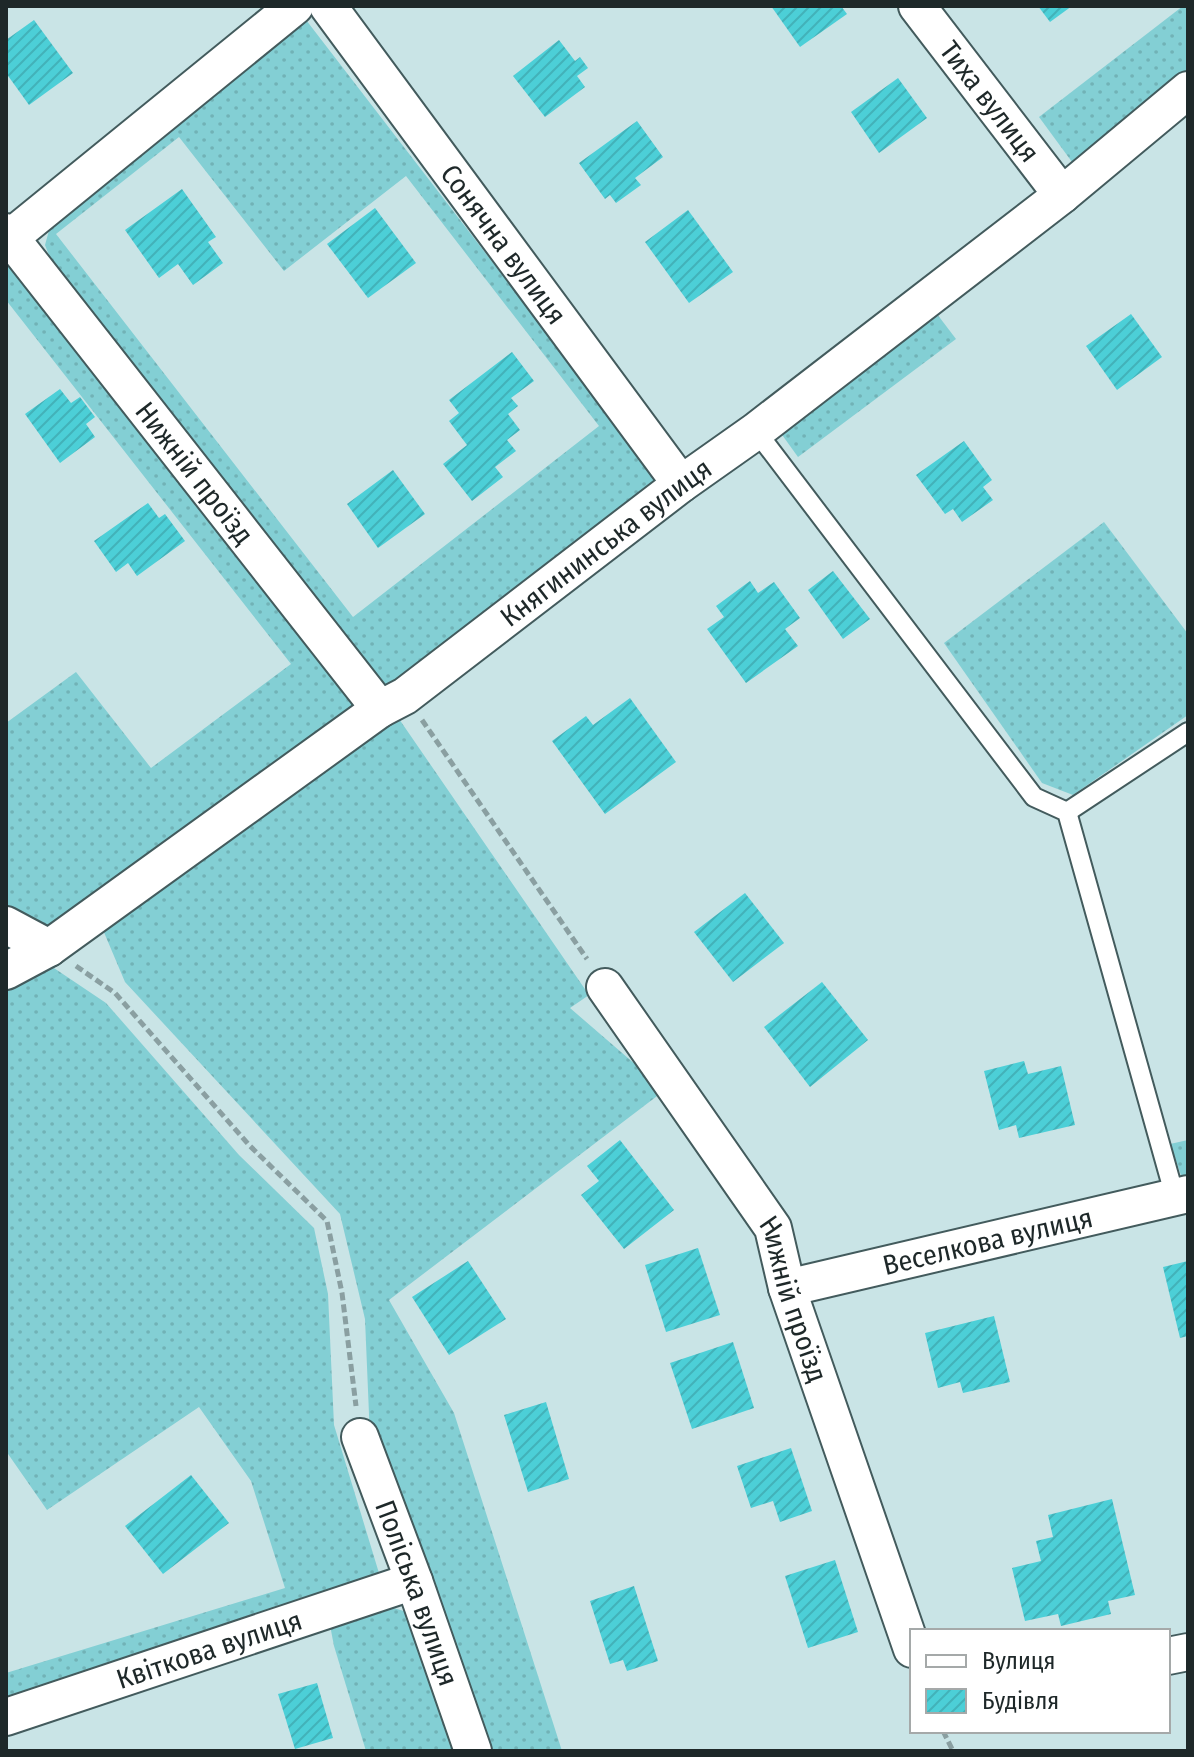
<svg xmlns="http://www.w3.org/2000/svg" width="1194" height="1757" font-family="'Fira Sans Condensed',sans-serif">
<defs>
<pattern id="grass-dots" width="8" height="8" patternUnits="userSpaceOnUse" patternTransform="scale(2)"><rect width="8" height="8" fill="#83cfd4"/><path d="M2 2h.1M6 6h.1" fill="none" stroke="#71b2b6" stroke-width="1.8" stroke-linecap="round"/></pattern>
<pattern id="building-hatch" width="6" height="6" patternUnits="userSpaceOnUse" patternTransform="scale(2)"><rect width="6" height="6" fill="#4ccfd7"/><path d="M-1 1l2-2M0 6l6-6M5 7l2-2" fill="none" stroke="#42b2b9"/></pattern>
</defs>
<rect width="100%" height="100%" fill="#c9e4e6"/>
<!-- grass -->
<g fill="url(#grass-dots)" fill-rule="evenodd">
<path d="M1183,6H1188V69L1075,166L1039,117Z"/>
<path d="M303,16L661,481L382,694L59,281L45,245L53,216ZM179,137L284,271L406,176L599,426L353,617L56,234Z"/>
<path d="M6,255L365,705L48,935L6,913V723L76,672L151,768L291,664L6,300Z"/>
<path d="M937,314L956,339L798,457L780,432Z"/>
<path d="M1104,522L1188,634V715L1073,795L1042,783L944,643Z"/>
<path d="M397,716L589,995L570,1008L665,1090L389,1300L454,1413L562,1751H485L370,1438L365,1319L340,1214L125,982L103,930Z"/>
<path d="M6,941L42,960L106,1003L239,1155L314,1228L328,1294L334,1425L382,1583L6,1700V1673L285,1588L251,1481L199,1407L47,1510L6,1451Z"/>
<path d="M1188,1140V1176L1182,1178L1170,1144Z"/>
<path d="M387,1606L407,1612L462,1751H366L334,1646L329,1620Z"/>
</g>
<!-- building -->
<g fill="url(#building-hatch)">
<path d="M771,6H841L847,14L800,47Z"/>
<path d="M1038,6H1072L1050,22Z"/>
<path d="M34,20L73,73L29,105L6,73V40Z"/>
<path d="M559,40L575,61L580,57L588,68L577,76L585,87L545,117L513,76Z"/>
<path d="M898,78L927,118L879,153L851,112Z"/>
<path d="M637,121L663,157L635,178L641,185L616,203L610,195L605,199L579,163Z"/>
<path d="M182,189L216,237L208,242L223,263L193,285L178,264L159,278L125,230Z"/>
<path d="M375,208L416,263L368,298L327,244Z"/>
<path d="M688,210L733,272L689,303L645,242Z"/>
<path d="M1131,314L1162,357L1117,390L1086,346Z"/>
<path d="M512,352L534,381L511,398L518,406L508,414L520,430L507,440L516,451L495,467L503,477L472,501L443,464L467,445L449,421L459,413L449,400Z"/>
<path d="M60,389L71,403L80,397L95,417L86,424L95,437L60,463L25,414Z"/>
<path d="M964,441L992,480L983,487L993,500L962,522L953,509L945,514L916,475Z"/>
<path d="M393,470L425,514L378,548L347,504Z"/>
<path d="M148,503L159,518L165,514L185,541L137,576L128,563L116,572L94,541Z"/>
<path d="M833,571L870,619L843,639L808,590Z"/>
<path d="M750,581L758,593L774,582L800,618L785,629L798,646L746,683L707,629L724,617L716,606Z"/>
<path d="M630,698L676,762L605,814L552,741L586,716L593,725Z"/>
<path d="M745,893L784,943L733,982L694,932Z"/>
<path d="M822,982L868,1040L810,1087L764,1027Z"/>
<path d="M1024,1061L1028,1074L1061,1066L1075,1125L1019,1138L1016,1125L999,1130L984,1071Z"/>
<path d="M620,1140L674,1210L624,1249L581,1195L599,1181L587,1166Z"/>
<path d="M698,1248L720,1315L666,1332L645,1265Z"/>
<path d="M468,1261L506,1319L449,1355L412,1297Z"/>
<path d="M1188,1261V1336L1180,1338L1163,1267Z"/>
<path d="M994,1316L1010,1382L963,1393L960,1382L938,1388L925,1333Z"/>
<path d="M733,1342L754,1408L692,1429L670,1363Z"/>
<path d="M546,1402L569,1479L528,1492L504,1415Z"/>
<path d="M791,1448L812,1511L780,1522L773,1501L751,1508L737,1466Z"/>
<path d="M191,1475L229,1523L163,1574L125,1526Z"/>
<path d="M1112,1499L1135,1595L1108,1601L1111,1614L1061,1626L1058,1614L1025,1621L1012,1568L1041,1561L1036,1541L1053,1537L1048,1515Z"/>
<path d="M835,1560L858,1632L808,1648L785,1576Z"/>
<path d="M634,1586L658,1661L627,1671L623,1660L610,1664L590,1601Z"/>
<path d="M317,1683L333,1738L295,1749L278,1694Z"/>
</g>
<g fill="none" stroke-linecap="round" stroke-linejoin="round">
<defs>
<g id="service">
<path d="M756,431L1034,797L1067,812L1175,1197"/>
<path d="M1067,812L1188,732"/>
</g>
<g id="minor">
<path id="s1" d="M328,6L681,484"/>
<path id="s2" d="M917,6L1062,195"/>
<path id="s3" d="M6,232L380,709"/>
<path d="M11,237L295,6"/>
<path d="M6,925L49,948"/>
<path id="s4" d="M6,971L49,948L380,709L405,696L681,484L756,431L1062,195L1188,90"/>
<path id="s5" d="M605,987L773,1228L787,1288L912,1649"/>
<path id="s6" d="M787,1288L1188,1194"/>
<path id="s7" d="M360,1437L414,1581L473,1751"/>
<path d="M1168,1656L1188,1652"/>
<path id="s8" d="M6,1717L414,1581"/>
</g>
</defs>
<!-- service casing -->
<use href="#service" stroke="#435b5d" stroke-width="22"/>
<!-- minor casing -->
<use href="#minor" stroke="#435b5d" stroke-width="40"/>
<!-- path -->
<g stroke="#8a9fa1" stroke-width="5" stroke-dasharray="8 4" stroke-linecap="butt">
<path d="M422,720L587,959"/>
<path d="M76,966L115,993L249,1145L327,1221L342,1293L356,1406"/>
<path d="M943,1731L953,1751"/>
</g>
<!-- service -->
<use href="#service" stroke="#fff" stroke-width="18"/>
<!-- minor -->
<use href="#minor" stroke="#fff" stroke-width="36"/>
</g>
<g text-anchor="middle" stroke-width="6" stroke-linejoin="round" paint-order="stroke">
<!-- street labels -->
<g font-size="28" fill="#1e2829" stroke="#fff">
<text dy="10" stroke="none"><textPath href="#s2" startOffset="120">Тиха вулиця</textPath></text>
<text dy="10" stroke="none"><textPath href="#s1" startOffset="296">Сонячна вулиця</textPath></text>
<text dy="10" stroke="none"><textPath href="#s3" startOffset="306">Нижній проїзд</textPath></text>
<text dy="10" stroke="none"><textPath href="#s4" startOffset="738">Княгининська вулиця</textPath></text>
<text dy="10" stroke="none"><textPath href="#s6" startOffset="206">Веселкова вулиця</textPath></text>
<text dy="10" stroke="none"><textPath href="#s5" startOffset="368">Нижній проїзд</textPath></text>
<text dy="10" stroke="none"><textPath href="#s7" startOffset="166">Поліська вулиця</textPath></text>
<text dy="10" stroke="none"><textPath href="#s8" startOffset="214">Квіткова вулиця</textPath></text>
</g>
</g>
<!-- border -->
<rect width="1194" height="1757" fill="none" stroke="#1e2829" stroke-width="16"/>
<!-- legend -->
<rect x="910" y="1629" width="260" height="104" fill="#ffffff" stroke="#a5a9a9" stroke-width="2"/>
<rect x="926" y="1655" width="40" height="12" fill="#ffffff" stroke="#a5a9a9" stroke-width="2"/>
<text x="982" y="1669" font-size="24" fill="#1e2829">Вулиця</text>
<rect x="926" y="1689" width="40" height="24" fill="url(#building-hatch)" stroke="#a5a9a9" stroke-width="2"/>
<text x="982" y="1709" font-size="24" fill="#1e2829">Будівля</text>
</svg>
